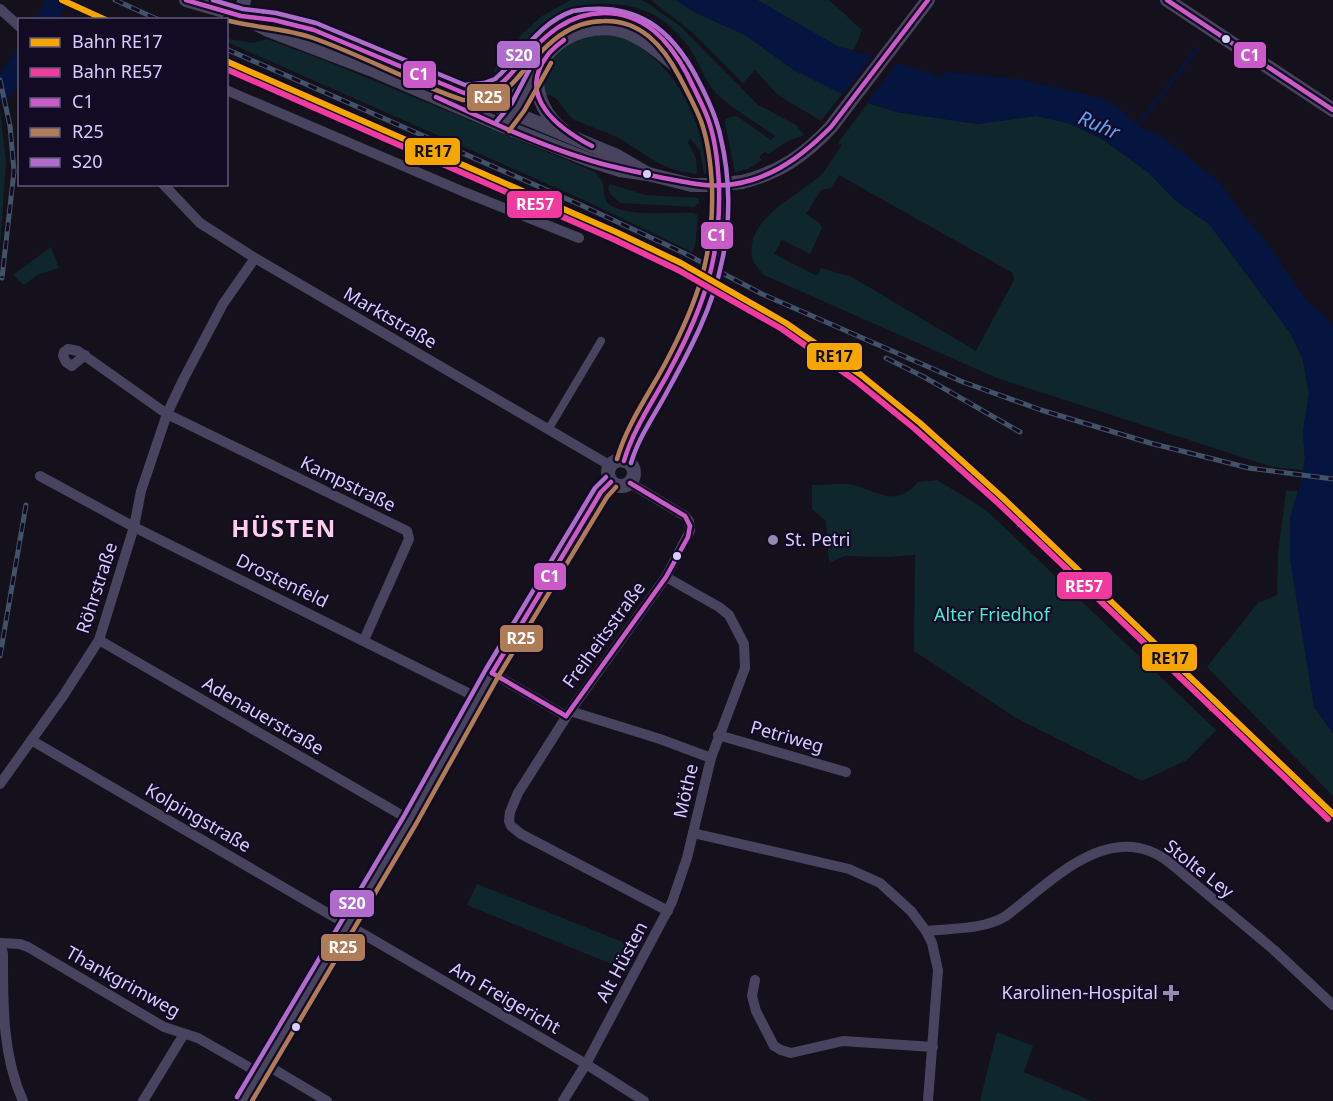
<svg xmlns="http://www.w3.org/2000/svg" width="1333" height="1101" font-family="'Noto Sans',sans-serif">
<rect width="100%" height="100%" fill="#14111d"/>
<!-- green -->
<g fill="#0f272c" fill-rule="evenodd">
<path d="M571,0H641L647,3L681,27L758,105L796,125L804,135L786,142L768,154L765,152L759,157L762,160L748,169L735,172L725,123L726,119L734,116L738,117L771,140L775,136C757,123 731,108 716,93C705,82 698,59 688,46C680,35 667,22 654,15C631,2 590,0 566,11C535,25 521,56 494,73L495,68L523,33L542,16Z"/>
<path d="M651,0H676L694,12L745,35L794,70L842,94L821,121L778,95L755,70L743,83L692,32Z"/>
<path d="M757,0H829L862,30L854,50L839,47Z"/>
<path d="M591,35C598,35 607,34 614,35C629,38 639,45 650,55C687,86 701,128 708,174H704L700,151L690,138L688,143L696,158L697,174C659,169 654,159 622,140C608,132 590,127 575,120C563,113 560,94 545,95C539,61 560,45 591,35Z"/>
<path d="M227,39L254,43L267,39L326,61L595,172C598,176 602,180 603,184C604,192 603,199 610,205C627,217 674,212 694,213L698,216L695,247L692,252L586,201L227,42Z"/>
<path d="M868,103L897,112L977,124L1036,116L1068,123L1102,139L1149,173L1175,200L1209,224L1291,334L1303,360L1309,393L1303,431L1305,459L1303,470L1273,467L997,378L764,275C761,271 755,265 753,260C742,220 797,197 821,175C829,166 835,154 842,145L838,143ZM839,175L1013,273L1014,280L976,351L852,277L821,268L817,276L774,254L782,240L810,254L822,228L820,223L806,214L821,190L831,188Z"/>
<path d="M0,111L6,161L0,247Z"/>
<path d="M610,184L645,195L699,198V203L694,207L621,203L610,194L608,188Z"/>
<path d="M51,247L59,268L37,275L24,285L13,275Z"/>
<path d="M937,480L983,508L1003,526L1216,730L1187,760L1142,781L1016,718L914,651L915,555L888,557L848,556L847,555L829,563L826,521L812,509V485C825,485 841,482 854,485C879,492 896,508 918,482Z"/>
<path d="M1286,491H1298L1290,518L1314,707L1333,733V796L1207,667L1258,603L1277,595L1278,554Z"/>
<path d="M477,884L635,947L624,969L467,905Z"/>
<path d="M997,1032L1033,1046L1024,1072L1092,1101H980Z"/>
</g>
<!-- water -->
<path fill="#051540" d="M676,0H757L839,47L931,73L938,79L947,72L1019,79L1100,98L1117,106L1137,125L1163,137L1219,182L1237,207L1265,240L1306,300L1330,321L1333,328V733L1314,707L1290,560V518L1300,486L1305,459L1303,431L1309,393L1303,360L1291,334L1209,224L1175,200L1149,173L1102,139L1068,123L1036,116L977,124L897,112L881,107L842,94L794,70L745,35L694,12Z"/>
<!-- pier -->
<path fill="#14111d" d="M875,53L899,61L865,105L841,97Z"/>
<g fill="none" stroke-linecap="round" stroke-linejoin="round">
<!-- stream -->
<path stroke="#051540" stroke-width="3" d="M1136,127L1198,48"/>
<!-- river -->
<g stroke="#051540" stroke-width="20">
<path d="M47,20L57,0"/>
<path d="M0,93L20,62"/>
</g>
<!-- pedestrian -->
<path stroke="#48445f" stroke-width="8" d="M548,430L601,341"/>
<!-- minor -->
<g stroke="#48445f" stroke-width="10">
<path d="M0,9L20,27"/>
<path d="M226,90L464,192L579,238"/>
<path d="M163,184L200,223L255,258L611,466"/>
<path d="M85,355L72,366L66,362L63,356L64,352L68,349L78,351L167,414L407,531L409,539L364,640"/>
<path d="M40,476L134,527L478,698"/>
<path d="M630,483L685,516L689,521L690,531L666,577L570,711L518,793L510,812L509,821L511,826L521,834L668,911"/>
<path d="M99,640L410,820"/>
<path d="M492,673L566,716"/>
<path d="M570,711L660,739L711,758"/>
<path d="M718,735L846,772"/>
<path d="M31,740L586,1064L644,1101"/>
<path d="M0,784L63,696L99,640L134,527L141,491L167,414L183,380L223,304L255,258"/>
<path d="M693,833L849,869L880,883L911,911L926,931L932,943L938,970L928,1101"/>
<path d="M926,931C953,928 983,930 1006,916C1051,882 1111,816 1170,863L1274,950L1333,1005"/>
<path d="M0,943L20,944L28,947L164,1027L198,1038L259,1073"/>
<path d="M0,944L3,954C3,1003 2,1055 23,1101"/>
<path d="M755,980L752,996L756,1011L774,1046L781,1050L791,1053L843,1041L933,1047"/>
<path d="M265,1064L327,1101"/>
<path d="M143,1101L184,1034"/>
<path d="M563,1101L586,1064L672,902L687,858L711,758L745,668L744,644L729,615L719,607L666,577"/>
</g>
<!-- tertiary -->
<g stroke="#48445f" stroke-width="14">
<path d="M186,0L241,16L274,20L314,30L617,156L648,174"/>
<path d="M1167,0L1333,110"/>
<path d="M241,16L244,0"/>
<path d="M248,20L268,30L375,71L503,126L592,161L620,170L648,174L692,185"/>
<path d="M536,73C537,97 544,116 564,131"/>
<path d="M464,93C475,92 488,91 499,85C507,79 514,70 521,62C546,34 563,14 604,13C645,12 670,39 686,73C694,89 702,103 708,119C715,139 718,160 719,181C720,206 720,234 715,259C706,300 687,339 667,376C653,405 631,430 624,461"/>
<path d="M503,118L506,99L519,71"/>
<path d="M509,119C525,100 531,75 546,56C566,30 604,21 633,35C651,43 666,58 681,70"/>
<path d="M742,182C779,173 805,155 831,127L928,0"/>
<circle cx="621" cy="473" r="13"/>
<path d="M243,1101L410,820L492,673L601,492L611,482"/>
</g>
<defs>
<g id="rail">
<path d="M115,0L159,20"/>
<path d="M226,49L583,206L684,253L762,294L963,382L1041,410L1150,443L1249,468L1333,479"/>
<path d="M0,80L10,126L14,171L2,278"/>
<path d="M886,358L924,377L1020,432"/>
<path d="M0,656L26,505"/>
</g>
</defs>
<!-- rail casing -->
<use href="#rail" stroke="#425369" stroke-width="5"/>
<!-- rail -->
<use href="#rail" stroke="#120b23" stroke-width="3" stroke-dasharray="9" stroke-linecap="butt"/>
<!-- tertiary-bridge -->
<path stroke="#48445f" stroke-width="14" d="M692,185H715L742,182"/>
<defs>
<g id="bus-1">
<path d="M186,0L241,16L274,20L314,30L464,93C475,92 489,91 499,85C508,79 514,70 521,62C544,36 568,13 604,13C645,13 669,41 687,74C694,89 702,103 708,119C716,141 718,164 719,186C721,255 705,304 673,364C657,396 634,426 624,461"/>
<path d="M1167,0L1333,110"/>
<path d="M564,40C558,45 551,50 547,56C516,97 559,129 592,146"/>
<path d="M436,97C487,120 538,145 592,161C612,167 633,171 654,176C690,183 715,191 752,180C784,170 808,150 831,127L928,0"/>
<path d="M630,483L685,516L690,526"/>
<path d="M492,673L601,492L611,482"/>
<path d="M492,673L566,716"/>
<path d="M566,716L666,577L688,537L690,526"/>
</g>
<g id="bus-2">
<path d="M226,20C255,28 285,28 313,38C364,56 412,83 463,100C476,100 491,99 503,91C512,86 518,77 525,69C547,44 569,21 604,21C641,20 663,46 679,76C687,91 695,106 701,121C709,143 711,166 712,188C714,256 697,303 666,362C649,394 627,424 617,459"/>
<path d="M509,131L524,111L551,63"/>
<path d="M252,1101L416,824L498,677L607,497L616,487"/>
</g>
<g id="bus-3">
<path d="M213,0L243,9L276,13L316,23L465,85L484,83L495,79C522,56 538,23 573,11C636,0 672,29 698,80C708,99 717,118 721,139C730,177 731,222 722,261C713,307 690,350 668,390C655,415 639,436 631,463"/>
<path d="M497,121L512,103L537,55"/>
<path d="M237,1097L404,816L486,669L595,488L606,477"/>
</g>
</defs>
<!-- bus-1 casing -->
<use href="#bus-1" stroke="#120b23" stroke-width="9"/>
<!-- bus-2 casing -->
<use href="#bus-2" stroke="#120b23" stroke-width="9"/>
<!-- bus-3 casing -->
<use href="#bus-3" stroke="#120b23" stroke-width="9"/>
<!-- bus-1 -->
<use href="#bus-1" stroke="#cb5ac9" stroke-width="4.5"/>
<!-- bus-2 -->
<use href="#bus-2" stroke="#b07c57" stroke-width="4.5"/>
<!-- bus-3 -->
<use href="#bus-3" stroke="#b06ccc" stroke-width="4.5"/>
<defs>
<g id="rail-1">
<path d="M62,0L106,20"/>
<path d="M226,61L616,232L681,263L786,323L861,375L920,423L1003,498L1333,814"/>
</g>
<path id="rail-2" d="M226,69L613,239L678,270L782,329L856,381L915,429L998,503L1328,819"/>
</defs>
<!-- rail-1 casing -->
<use href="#rail-1" stroke="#120b23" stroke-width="10"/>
<!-- rail-2 casing -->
<use href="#rail-2" stroke="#120b23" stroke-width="10"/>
<!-- rail-1 -->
<use href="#rail-1" stroke="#f7a600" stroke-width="6"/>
<!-- rail-2 -->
<use href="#rail-2" stroke="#f13a9d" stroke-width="6"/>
</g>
<!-- markers -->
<g fill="#d8cdff" stroke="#120b23" stroke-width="2">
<circle cx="1226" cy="39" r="5"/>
<circle cx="647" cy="174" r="5"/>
<circle cx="677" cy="556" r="5"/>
<circle cx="296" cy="1027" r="5"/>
</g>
<g fill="#938bb0" stroke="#120b23" stroke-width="2">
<circle cx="773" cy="540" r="6"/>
<path d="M1168 984h6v6h6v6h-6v6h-6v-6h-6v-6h6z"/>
</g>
<g text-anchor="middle" stroke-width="4.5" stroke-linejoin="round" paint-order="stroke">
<!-- street labels -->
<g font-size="18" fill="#d8cdff" stroke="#120b23">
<text transform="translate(390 318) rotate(30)" y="6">Marktstraße</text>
<text transform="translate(348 484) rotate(26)" y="6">Kampstraße</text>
<text transform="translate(282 581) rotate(26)" y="6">Drostenfeld</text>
<text transform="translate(97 588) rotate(-72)" y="6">Röhrstraße</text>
<text transform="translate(604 635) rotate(-54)" y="6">Freiheitsstraße</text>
<text transform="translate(263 716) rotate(30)" y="6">Adenauerstraße</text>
<text transform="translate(787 737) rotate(16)" y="6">Petriweg</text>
<text transform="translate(686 791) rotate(-77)" y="6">Möthe</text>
<text transform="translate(198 818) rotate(30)" y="6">Kolpingstraße</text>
<text transform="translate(1199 869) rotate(38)" y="6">Stolte Ley</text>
<text transform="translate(622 962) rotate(-62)" y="6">Alt Hüsten</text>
<text transform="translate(123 982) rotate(29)" y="6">Thankgrimweg</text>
<text transform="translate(505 998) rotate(30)" y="6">Am Freigericht</text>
</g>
<!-- poi labels -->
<g font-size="18" fill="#d8cdff" stroke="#120b23" text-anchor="start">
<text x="785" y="546">St. Petri</text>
<text x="1158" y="999" text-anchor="end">Karolinen-Hospital</text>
</g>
<!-- park labels -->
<g font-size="18" fill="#4cecd4" stroke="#120b23">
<text x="992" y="621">Alter Friedhof</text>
</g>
<!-- water labels -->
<g font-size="20" font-style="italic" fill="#5ba3ff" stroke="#120b23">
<text transform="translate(1099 125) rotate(23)" y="7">Ruhr</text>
</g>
<!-- district labels -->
<g font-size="24" font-weight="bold" letter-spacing="1.5" fill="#ffcfe9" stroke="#120b23">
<text x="284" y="537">HÜSTEN</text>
</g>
</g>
<g stroke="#120b23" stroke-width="2">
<rect x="496" y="40" width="45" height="29" rx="6" fill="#b06ccc"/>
<rect x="1233" y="41" width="34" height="28" rx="6" fill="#cb5ac9"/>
<rect x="402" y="60" width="35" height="29" rx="6" fill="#cb5ac9"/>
<rect x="466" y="83" width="45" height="29" rx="6" fill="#b07c57"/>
<rect x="404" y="137" width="57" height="29" rx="6" fill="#f7a600"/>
<rect x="506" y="190" width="57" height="29" rx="6" fill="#f13a9d"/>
<rect x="700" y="221" width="34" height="29" rx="6" fill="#cb5ac9"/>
<rect x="806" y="342" width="57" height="29" rx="6" fill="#f7a600"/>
<rect x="533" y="562" width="34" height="29" rx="6" fill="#cb5ac9"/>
<rect x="1056" y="571" width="57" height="29" rx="6" fill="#f13a9d"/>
<rect x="499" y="624" width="45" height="29" rx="6" fill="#b07c57"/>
<rect x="1141" y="643" width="57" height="29" rx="6" fill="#f7a600"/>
<rect x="329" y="889" width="46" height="29" rx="6" fill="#b06ccc"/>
<rect x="320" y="933" width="46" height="29" rx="6" fill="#b07c57"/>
</g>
<g font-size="16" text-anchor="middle" font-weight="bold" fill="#fff">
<text x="519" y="61">S20</text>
<text x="1250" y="61">C1</text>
<text x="419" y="80">C1</text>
<text x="488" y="103">R25</text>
<text x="535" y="210">RE57</text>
<text x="717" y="241">C1</text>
<text x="550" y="582">C1</text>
<text x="1084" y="592">RE57</text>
<text x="521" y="644">R25</text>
<text x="352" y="909">S20</text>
<text x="343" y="953">R25</text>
</g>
<g font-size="16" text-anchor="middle" font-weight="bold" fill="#111">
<text x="433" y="157">RE17</text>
<text x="834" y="362">RE17</text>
<text x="1170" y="664">RE17</text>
</g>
<!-- legend -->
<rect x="18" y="18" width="210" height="168" fill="#120b23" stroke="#61597b" stroke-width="1.5"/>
<rect x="30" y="38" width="30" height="9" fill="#f7a600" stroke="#61597b" stroke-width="1.5"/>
<text x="72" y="48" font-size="18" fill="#d8cdff">Bahn RE17</text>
<rect x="30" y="68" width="30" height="9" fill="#f13a9d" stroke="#61597b" stroke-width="1.5"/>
<text x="72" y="78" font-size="18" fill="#d8cdff">Bahn RE57</text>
<rect x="30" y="98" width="30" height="9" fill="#cb5ac9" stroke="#61597b" stroke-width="1.5"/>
<text x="72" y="108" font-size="18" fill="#d8cdff">C1</text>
<rect x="30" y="128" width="30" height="9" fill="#b07c57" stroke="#61597b" stroke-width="1.5"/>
<text x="72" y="138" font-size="18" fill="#d8cdff">R25</text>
<rect x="30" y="158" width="30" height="9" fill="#b06ccc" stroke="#61597b" stroke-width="1.5"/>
<text x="72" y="168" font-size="18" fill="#d8cdff">S20</text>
</svg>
